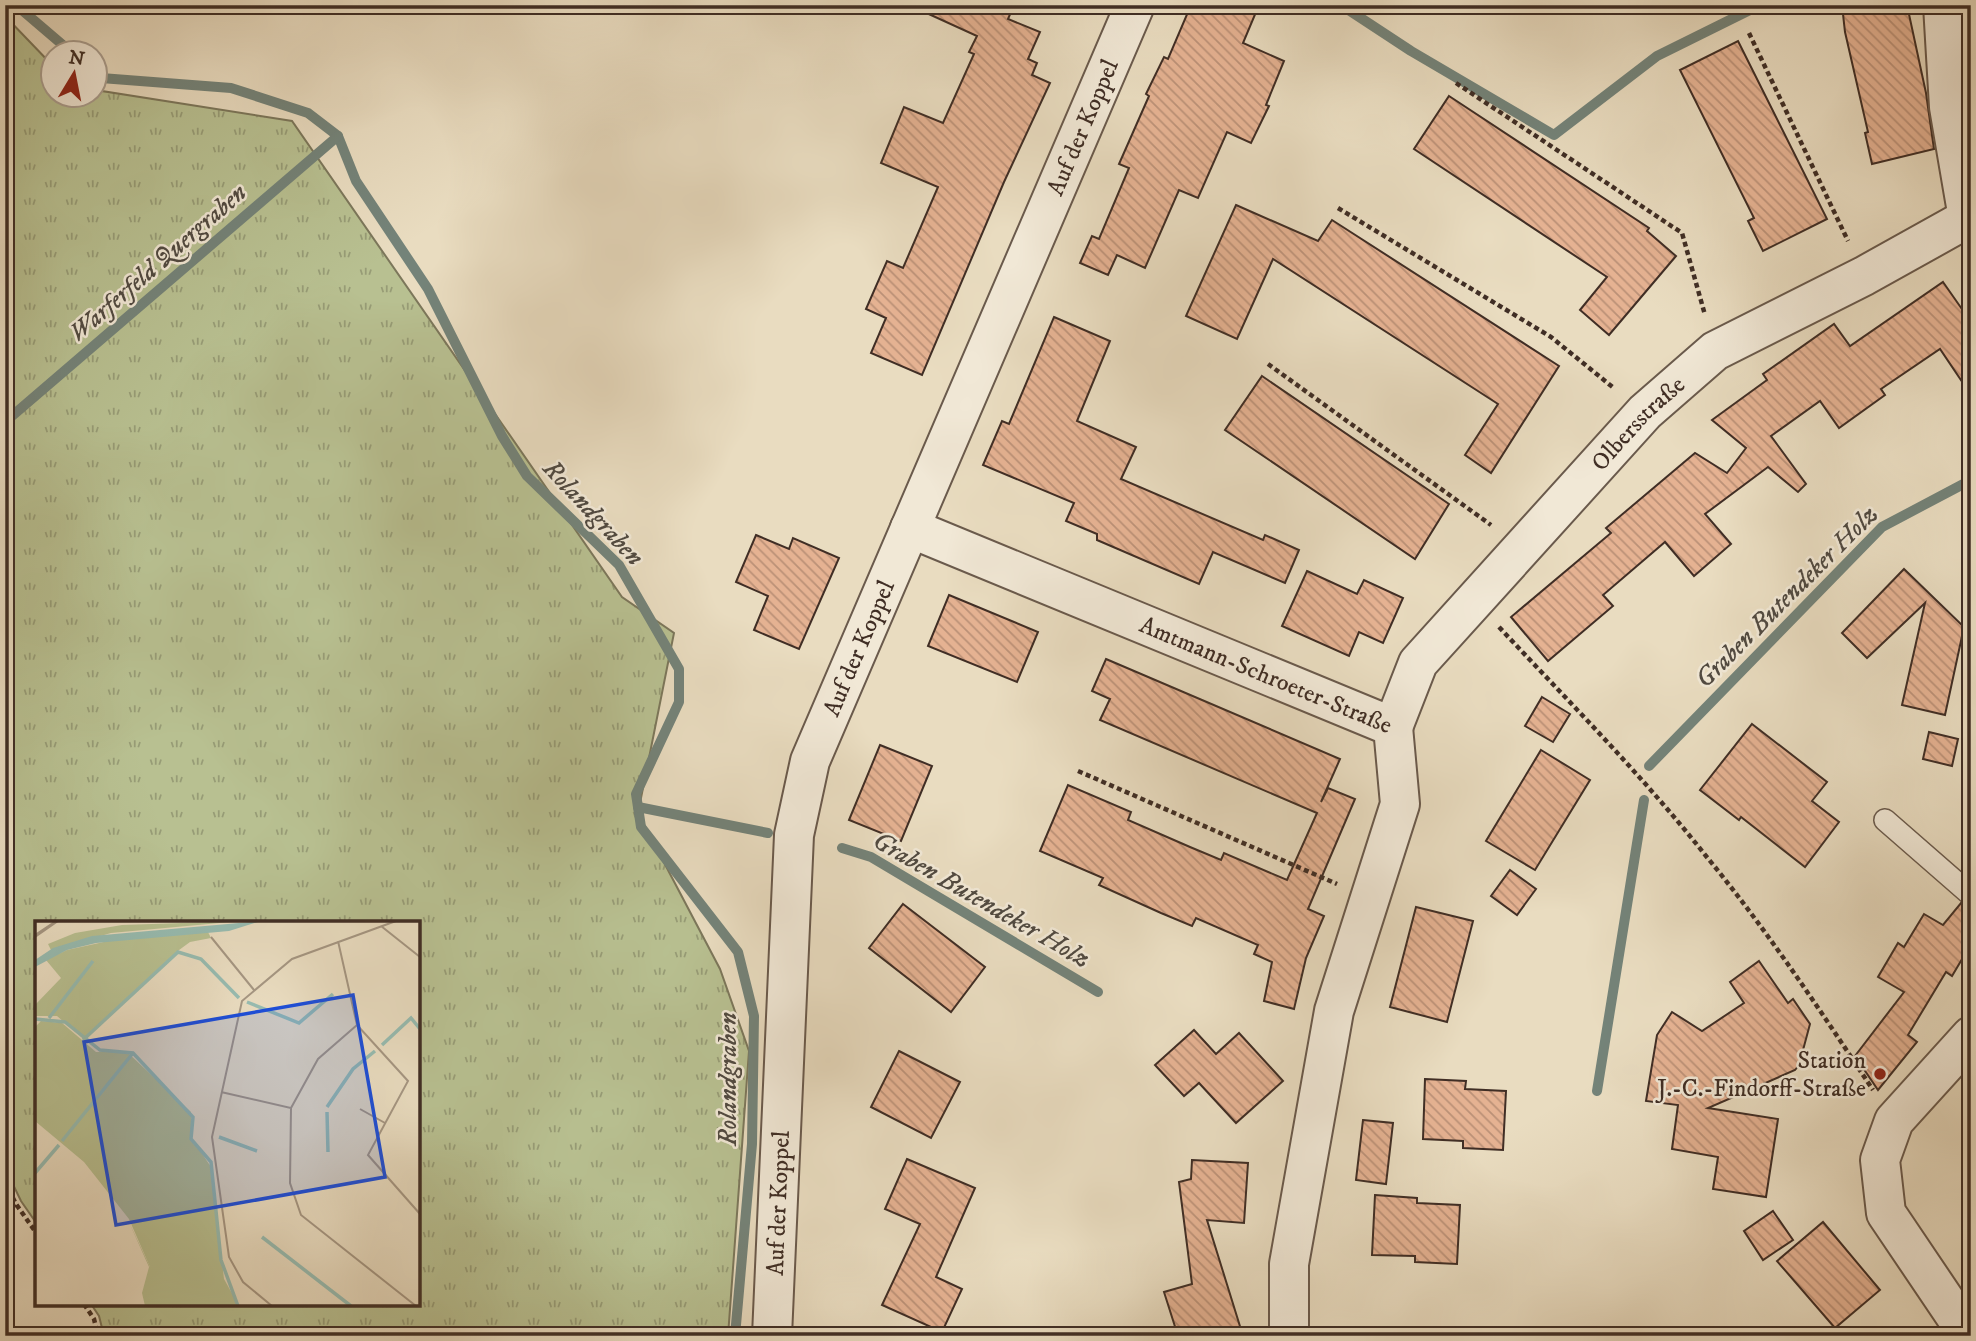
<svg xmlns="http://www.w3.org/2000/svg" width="1976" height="1341" font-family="'IM FELL DW Pica',serif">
<defs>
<pattern id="grass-tufts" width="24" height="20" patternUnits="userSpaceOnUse" patternTransform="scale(1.75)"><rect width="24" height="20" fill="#b8c091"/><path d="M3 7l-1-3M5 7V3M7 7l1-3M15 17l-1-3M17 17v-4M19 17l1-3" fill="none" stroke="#979c76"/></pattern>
<pattern id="building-back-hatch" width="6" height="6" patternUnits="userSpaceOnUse" patternTransform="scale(1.75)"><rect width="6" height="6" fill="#e5b292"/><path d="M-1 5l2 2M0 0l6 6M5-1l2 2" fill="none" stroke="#bb9177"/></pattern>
</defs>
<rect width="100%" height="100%" fill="#e9dcc0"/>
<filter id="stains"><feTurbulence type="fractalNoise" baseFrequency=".00286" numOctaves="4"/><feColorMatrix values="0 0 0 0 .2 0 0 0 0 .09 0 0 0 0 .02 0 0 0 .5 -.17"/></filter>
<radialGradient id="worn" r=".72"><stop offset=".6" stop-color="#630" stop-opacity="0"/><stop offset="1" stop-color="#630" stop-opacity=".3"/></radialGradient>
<!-- grass -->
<path fill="url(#grass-tufts)" stroke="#7c775b" stroke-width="2" d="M5,16L52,65V94H94L95,90L292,121L622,597L674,633L638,813L720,969L749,1051L728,1336H104L99,1316L91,1304H418V923H37V1224L21,1201L5,1168Z"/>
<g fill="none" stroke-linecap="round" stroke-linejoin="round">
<!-- stream -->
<g stroke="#748379" stroke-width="10">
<path d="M16,5L71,52"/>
<path d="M1341,5L1411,51L1554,135L1657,56L1760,5"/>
<path d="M94,72L101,78L231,88L308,113L338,136L356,181L428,289L502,436L527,476L619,565L679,669V702L636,794L641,827L738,952L754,1016L752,1144L735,1336"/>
<path d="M5,422L338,136"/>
<path d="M1649,766L1882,527L1971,480"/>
<path d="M638,807L768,833"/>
<path d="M842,848L871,857L1098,992"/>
<path d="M1597,1091L1644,800"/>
</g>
</g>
<!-- building -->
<g fill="url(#building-back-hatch)" stroke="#402e25" stroke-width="2">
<path d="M909,5H1014L1008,19L1040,32L1028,59L1037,63L1032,75L1050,83L1004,182L922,375L871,353L886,318L866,309L887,261L903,268L938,187L881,163L904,107L943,123L974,54L969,52L977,36Z"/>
<path d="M1191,5H1259L1243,43L1284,61L1266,105L1269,106L1251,143L1227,132L1198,198L1179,190L1145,268L1117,255L1108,275L1080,263L1092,236L1099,239L1129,168L1119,164L1149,96L1146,94L1164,57L1168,59Z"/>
<path d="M1842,5H1907L1926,93L1934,149L1872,164L1865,133L1868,132L1845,32Z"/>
<path d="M1738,41L1827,219L1763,251L1748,221L1754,218L1680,70Z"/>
<path d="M1449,96L1649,228L1647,231L1676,256L1609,335L1580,310L1607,277L1414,149Z"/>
<path d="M1236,205L1318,241L1332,220L1559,366L1491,473L1465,455L1498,404L1273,259L1237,339L1186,316Z"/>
<path d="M1943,282L1971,322V395L1940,349L1881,389L1885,395L1839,428L1820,401L1771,436L1806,484L1798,492L1768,467L1705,514L1731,544L1694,576L1665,542L1603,595L1613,606L1548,661L1511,617L1611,533L1606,528L1695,453L1727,473L1746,448L1712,420L1767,380L1763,374L1834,324L1850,346Z"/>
<path d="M1054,317L1110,341L1077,421L1136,447L1121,479L1263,540L1265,535L1299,550L1285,583L1213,552L1199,584L1097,540V534L1066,521L1074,503L983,465L1002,421L1009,424Z"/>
<path d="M1262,376L1449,504L1415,559L1225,430Z"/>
<path d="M756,535L789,549L793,538L839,558L799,649L754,630L768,596L736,582Z"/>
<path d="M1904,569L1964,627L1945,715L1902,705L1925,603L1867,658L1842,633Z"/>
<path d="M1307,571L1357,594L1364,580L1403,598L1383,643L1359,632L1349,656L1282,626Z"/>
<path d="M949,595L1038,632L1017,682L928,646Z"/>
<path d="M1106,659L1340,759L1321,802L1328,788L1355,799L1308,909L1324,916L1306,958L1294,1009L1264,1001L1272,962L1254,954L1258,945L1196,918L1192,926L1161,913L1099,885L1103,878L1040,851L1068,785L1131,812L1128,820L1190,847L1221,860L1224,853L1287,880L1317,813L1100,720L1110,699L1092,691Z"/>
<path d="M1542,697L1570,714L1553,742L1525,726Z"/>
<path d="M1752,724L1827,782L1812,801L1839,822L1805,867L1741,817L1739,820L1700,790Z"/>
<path d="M1929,732L1958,739L1952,766L1923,759Z"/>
<path d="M880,745L932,766L901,841L849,820Z"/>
<path d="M1541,750L1590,780L1535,870L1486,841Z"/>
<path d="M1510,870L1536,889L1517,915L1491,896Z"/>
<path d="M1961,903L1971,908V944L1952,976L1946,972L1908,1035L1917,1042L1878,1090L1855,1056L1904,992L1878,977L1898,943L1904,947L1924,914L1943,925Z"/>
<path d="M903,904L985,967L951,1012L869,948Z"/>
<path d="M1416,907L1473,921L1447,1022L1390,1007Z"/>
<path d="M1759,961L1788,1003L1793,999L1810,1024L1799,1065L1795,1070L1708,1108L1778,1119L1766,1197L1713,1189L1718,1157L1672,1149L1678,1105L1646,1101L1657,1035L1672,1012L1702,1031L1744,1003L1730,982Z"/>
<path d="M1194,1030L1216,1054L1239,1033L1283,1081L1236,1123L1199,1083L1184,1096L1155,1065Z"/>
<path d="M899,1051L960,1082L931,1138L871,1107Z"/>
<path d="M1425,1079L1466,1081L1465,1089L1506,1091L1503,1150L1463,1148V1141L1423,1139Z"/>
<path d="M1363,1120L1393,1123L1386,1184L1356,1180Z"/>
<path d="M907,1159L975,1188L936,1277L962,1289L942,1332L882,1305L920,1224L885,1209Z"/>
<path d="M1192,1160L1248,1163L1244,1223L1207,1220L1243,1336H1178L1164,1292L1192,1284L1179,1182L1191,1179Z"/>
<path d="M1375,1195L1417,1198V1203L1460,1205L1457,1264L1415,1262V1256L1372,1255Z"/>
<path d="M1773,1211L1793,1240L1763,1260L1744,1231Z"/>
<path d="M1823,1222L1880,1290L1835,1328L1777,1261Z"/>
</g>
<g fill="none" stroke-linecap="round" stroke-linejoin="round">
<defs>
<path id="lane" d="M1885,820L1971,895"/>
<g id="street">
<path d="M1943,5L1949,107L1968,218L1971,222"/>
<path id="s1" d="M910,528L1393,727L1400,804L1334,1011L1289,1264V1336"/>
<path id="s2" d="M1393,727L1418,663L1645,412L1715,351L1864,276L1968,218"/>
<path id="s3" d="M772,1336L794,835L810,761L1135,5"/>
<path d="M1969,1336L1886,1213L1880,1160L1894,1121L1971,1036"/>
</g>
</defs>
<!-- lane casing -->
<use href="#lane" stroke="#6a5a4c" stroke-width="24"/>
<!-- street casing -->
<use href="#street" stroke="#6a5a4c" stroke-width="42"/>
<!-- path -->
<g stroke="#402e25" stroke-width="4.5" stroke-dasharray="5 3.5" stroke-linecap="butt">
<path d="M1749,33L1848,241"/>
<path d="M1456,83L1682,233L1705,315"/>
<path d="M1338,208L1551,337L1615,389"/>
<path d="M1268,364L1491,525"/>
<path d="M1499,627C1569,702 1642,775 1706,856C1767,930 1820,1010 1873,1090"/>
<path d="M1078,771L1337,884"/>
<path d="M5,1182L16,1204L37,1234"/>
<path d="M5,1213L16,1204"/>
<path d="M84,1304L94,1319L98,1336"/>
</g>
<!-- lane -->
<use href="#lane" stroke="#f1e8d6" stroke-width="21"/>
<!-- street -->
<use href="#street" stroke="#f1e8d6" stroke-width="38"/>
</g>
<!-- markers -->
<circle fill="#8f2418" stroke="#f1e8d6" stroke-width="2.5" cx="1880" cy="1074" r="7"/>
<g text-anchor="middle" stroke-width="5" stroke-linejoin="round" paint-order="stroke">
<!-- street labels -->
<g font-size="24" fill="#402e25" stroke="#f1e8d6">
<text dy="8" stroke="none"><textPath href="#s3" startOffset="1267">Auf der Koppel</textPath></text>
<text dy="8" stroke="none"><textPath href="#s2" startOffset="394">Olbersstraße</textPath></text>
<text dy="8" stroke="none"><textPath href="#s3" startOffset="700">Auf der Koppel</textPath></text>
<text dy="8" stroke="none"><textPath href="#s1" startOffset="385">Amtmann-Schroeter-Straße</textPath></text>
<text dy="8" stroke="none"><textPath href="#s3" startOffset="133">Auf der Koppel</textPath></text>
</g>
<!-- poi labels -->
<g font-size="24" fill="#402e25" stroke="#f1e8d6" text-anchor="end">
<text x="1866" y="1068">Station<tspan x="1866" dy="28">J.-C.-Findorff-Straße</tspan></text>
</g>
<!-- water labels -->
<g font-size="26" font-style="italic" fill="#514a41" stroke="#f1e8d6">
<text transform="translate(157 262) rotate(-41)" y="9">Warferfeld Quergraben</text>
<text transform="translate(594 512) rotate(47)" y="9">Rolandgraben</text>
<text transform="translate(1786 596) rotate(-45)" y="9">Graben Butendeker Holz</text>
<text transform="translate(982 899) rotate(30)" y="9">Graben Butendeker Holz</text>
<text transform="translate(727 1079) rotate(-90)" y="9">Rolandgraben</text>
</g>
</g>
<!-- overview -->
<g transform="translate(35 921)">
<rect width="385" height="385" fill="#e9dcc0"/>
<path d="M206,0L76,12L16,29L13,23L40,12L87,4ZM173,11L176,17L155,21L140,32L50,119L22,95H0V84L26,57L11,39L32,29L78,19ZM6,100L27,102L61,131H92L156,191V216L176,246L189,358L204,385H115V346L94,298L49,241L0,200V106Z" fill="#b8c091"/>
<path d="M93,299L115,346V385H110L107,372L114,346Z" fill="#b8c091"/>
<path d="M226,0L194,10L61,22L32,29L0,46V39L18,27L57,15Z" fill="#97bcb1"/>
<path fill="none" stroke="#97bcb1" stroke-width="3.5" d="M212,81L264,102L298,73M14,97L58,40M0,98L30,101L65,129L98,132L158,196L156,218L176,241L186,339L203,385M48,119L143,31L166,38L204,77M347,124L376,97L385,108M292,186L318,148L340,130M292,191L293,231M184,216L222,230M27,220L98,132M0,252L24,224M227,316L316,385"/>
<path fill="none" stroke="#a59682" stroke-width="2" d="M346,5L385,36M0,14L21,0M0,16L23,0M176,16L219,69M303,20L322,104L373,160L333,234L385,293M186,171L256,187L255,262L266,294L381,385M256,187L283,138L322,104M325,188L350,202M237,385L208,361L194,336L177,216L207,80L257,38L361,0"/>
<path fill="#1d4ed8" fill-opacity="0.15" stroke="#1d4ed8" stroke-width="3.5" d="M318,74L350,256L81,304L49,121Z"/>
<rect width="385" height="385" fill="none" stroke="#402e25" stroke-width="3.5"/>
</g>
<!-- margin -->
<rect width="1976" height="1341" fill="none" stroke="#e9dcc0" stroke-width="28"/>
<rect x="7" y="7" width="1962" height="1327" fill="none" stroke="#402e25" stroke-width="3.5"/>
<rect x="14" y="14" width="1948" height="1313" fill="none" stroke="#402e25" stroke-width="2"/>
<!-- north arrow -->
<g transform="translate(74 74) rotate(10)"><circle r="33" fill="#f1e8d6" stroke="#aa9e8f" stroke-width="2"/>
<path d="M0-5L12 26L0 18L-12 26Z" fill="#8f2418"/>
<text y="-10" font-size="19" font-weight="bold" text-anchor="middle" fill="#402e25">N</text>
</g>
<rect width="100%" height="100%" filter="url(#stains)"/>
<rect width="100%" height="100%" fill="url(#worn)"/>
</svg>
